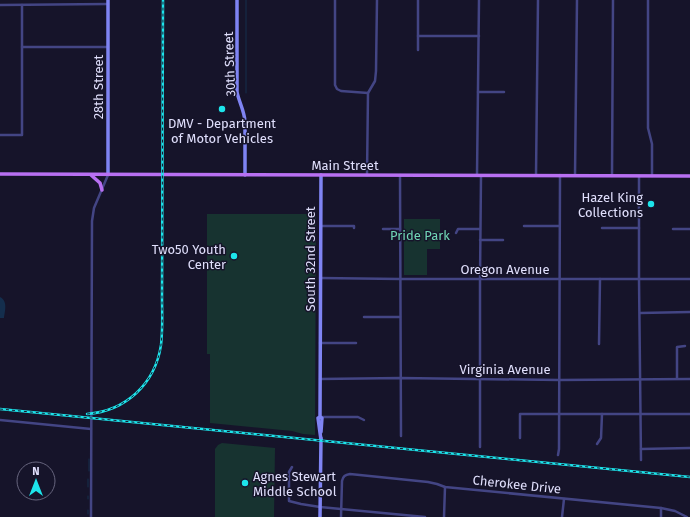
<svg xmlns="http://www.w3.org/2000/svg" width="690" height="517" font-family="'Fira Sans',sans-serif">
<rect width="100%" height="100%" fill="#16142a"/>
<!-- green -->
<g fill="#173330">
<path d="M207,214H316L315,435L303,434L292,431L210,423V354H207Z"/>
<path d="M404,219H440V249H427V275H404Z"/>
<path d="M222,443L275,448L274,517H215V449L218,445Z"/>
</g>
<!-- water -->
<path fill="#142e4d" d="M0,297C8,301 5,311 4,318H0Z"/>
<g fill="none" stroke-linecap="round" stroke-linejoin="round">
<!-- stream -->
<g stroke="#142e4d" stroke-width="1">
<path d="M246,0V93"/>
<path d="M89,459V471"/>
<path d="M88,479V487"/>
<path d="M88,496V499"/>
<path d="M88,514V510"/>
</g>
<!-- street -->
<g stroke="#434584" stroke-width="2.5">
<path d="M335,0V85L337,89L341,91L368,93"/>
<path d="M648,0V128L652,144V176"/>
<path d="M0,5L108,4"/>
<path d="M418,36H479"/>
<path d="M22,47H108"/>
<path d="M418,50V0"/>
<path d="M478,92H504"/>
<path d="M0,135H22V5"/>
<path d="M367,175L368,93L375,81L376,71L377,0"/>
<path d="M400,175L401,436"/>
<path d="M477,175L479,0"/>
<path d="M536,175L538,0"/>
<path d="M575,175L577,0"/>
<path d="M612,176L613,0"/>
<path d="M639,176V279L641,460"/>
<path d="M321,226H354V228"/>
<path d="M524,226H559"/>
<path d="M602,228H639"/>
<path d="M383,229H400"/>
<path d="M673,229H690"/>
<path d="M456,233L458,229H480"/>
<path d="M480,240H503"/>
<path d="M320,278L400,279H690"/>
<path d="M640,313L690,312"/>
<path d="M364,317H400"/>
<path d="M320,343H356"/>
<path d="M599,344L600,279"/>
<path d="M677,378V347L685,346"/>
<path d="M320,379L401,378L559,380L690,379"/>
<path d="M320,417H358L364,420"/>
<path d="M0,420L91,429"/>
<path d="M520,438V414H690"/>
<path d="M597,444L601,438L602,414"/>
<path d="M480,447V279L481,176"/>
<path d="M641,449L690,448"/>
<path d="M558,455L559,449L560,175"/>
<path d="M292,467L289,472V501L301,504L320,507L425,517"/>
<path d="M661,508V517"/>
<path d="M91,517L92,221L94,208L108,175"/>
<path d="M341,517L342,481C343,476 345,475 350,474L428,482L437,484L445,487L661,508L675,511L687,517"/>
<path d="M444,517L445,487"/>
<path d="M562,517L564,499"/>
</g>
<!-- secondary -->
<g stroke="#7f84f3" stroke-width="3.5">
<path d="M108,0V174"/>
<path d="M237,0V92C239,102 244,110 245,121V175"/>
<path d="M320,417L322,418L321,432"/>
<path d="M321,440L318,418L320,417L321,175"/>
<path d="M320,517L321,438"/>
</g>
<!-- primary -->
<g stroke="#b870f2" stroke-width="3.5">
<path d="M0,174L690,176"/>
<path d="M91,175L100,183L102,190"/>
</g>
<defs>
<g id="rail">
<path d="M0,409L690,477"/>
<path d="M87,414C126,411 155,384 161,345C163,329 162,312 162,296L163,0"/>
</g>
</defs>
<!-- rail casing -->
<use href="#rail" stroke="#1de4eb" stroke-width="2.5"/>
<!-- rail -->
<use href="#rail" stroke="#16142a" stroke-width="1" stroke-dasharray="3" stroke-linecap="butt"/>
</g>
<!-- markers -->
<g fill="#1de4eb" stroke="#16142a" stroke-width="1.5">
<circle cx="222" cy="109" r="4"/>
<circle cx="651" cy="204" r="4"/>
<circle cx="234" cy="256" r="4"/>
<circle cx="245" cy="483" r="4"/>
</g>
<g text-anchor="middle" stroke-width="3" stroke-linejoin="round" paint-order="stroke">
<!-- street labels -->
<g font-size="13" fill="#e0dffc" stroke="#16142a">
<text transform="translate(229 64) rotate(-92)" y="5">30th Street</text>
<text transform="translate(98 87) rotate(-90)" y="5">28th Street</text>
<text x="345" y="170">Main Street</text>
<text transform="translate(310 259) rotate(-90)" y="5">South 32nd Street</text>
<text x="505" y="274">Oregon Avenue</text>
<text x="505" y="374">Virginia Avenue</text>
<text transform="translate(517 484) rotate(6)" y="5">Cherokee Drive</text>
</g>
<!-- poi labels -->
<g font-size="13" fill="#e0dffc" stroke="#16142a" text-anchor="end">
<text x="222" y="128" text-anchor="middle">DMV - Department<tspan x="222" dy="15">of Motor Vehicles</tspan></text>
<text x="643" y="202">Hazel King<tspan x="643" dy="15">Collections</tspan></text>
<text x="226" y="254">Two50 Youth<tspan x="226" dy="15">Center</tspan></text>
<text x="253" y="481" text-anchor="start">Agnes Stewart<tspan x="253" dy="15">Middle School</tspan></text>
</g>
<!-- park labels -->
<g font-size="13" fill="#70d7b6" stroke="#16142a">
<text x="420" y="240">Pride Park</text>
</g>
</g>
<!-- north arrow -->
<g transform="translate(36 481)"><circle r="19" fill="#16142a" stroke="#67657e"/>
<path d="M0-3L7 15L0 10L-7 15Z" fill="#1de4eb"/>
<text y="-6" font-size="11" font-weight="bold" text-anchor="middle" fill="#e0dffc">N</text>
</g>
</svg>
